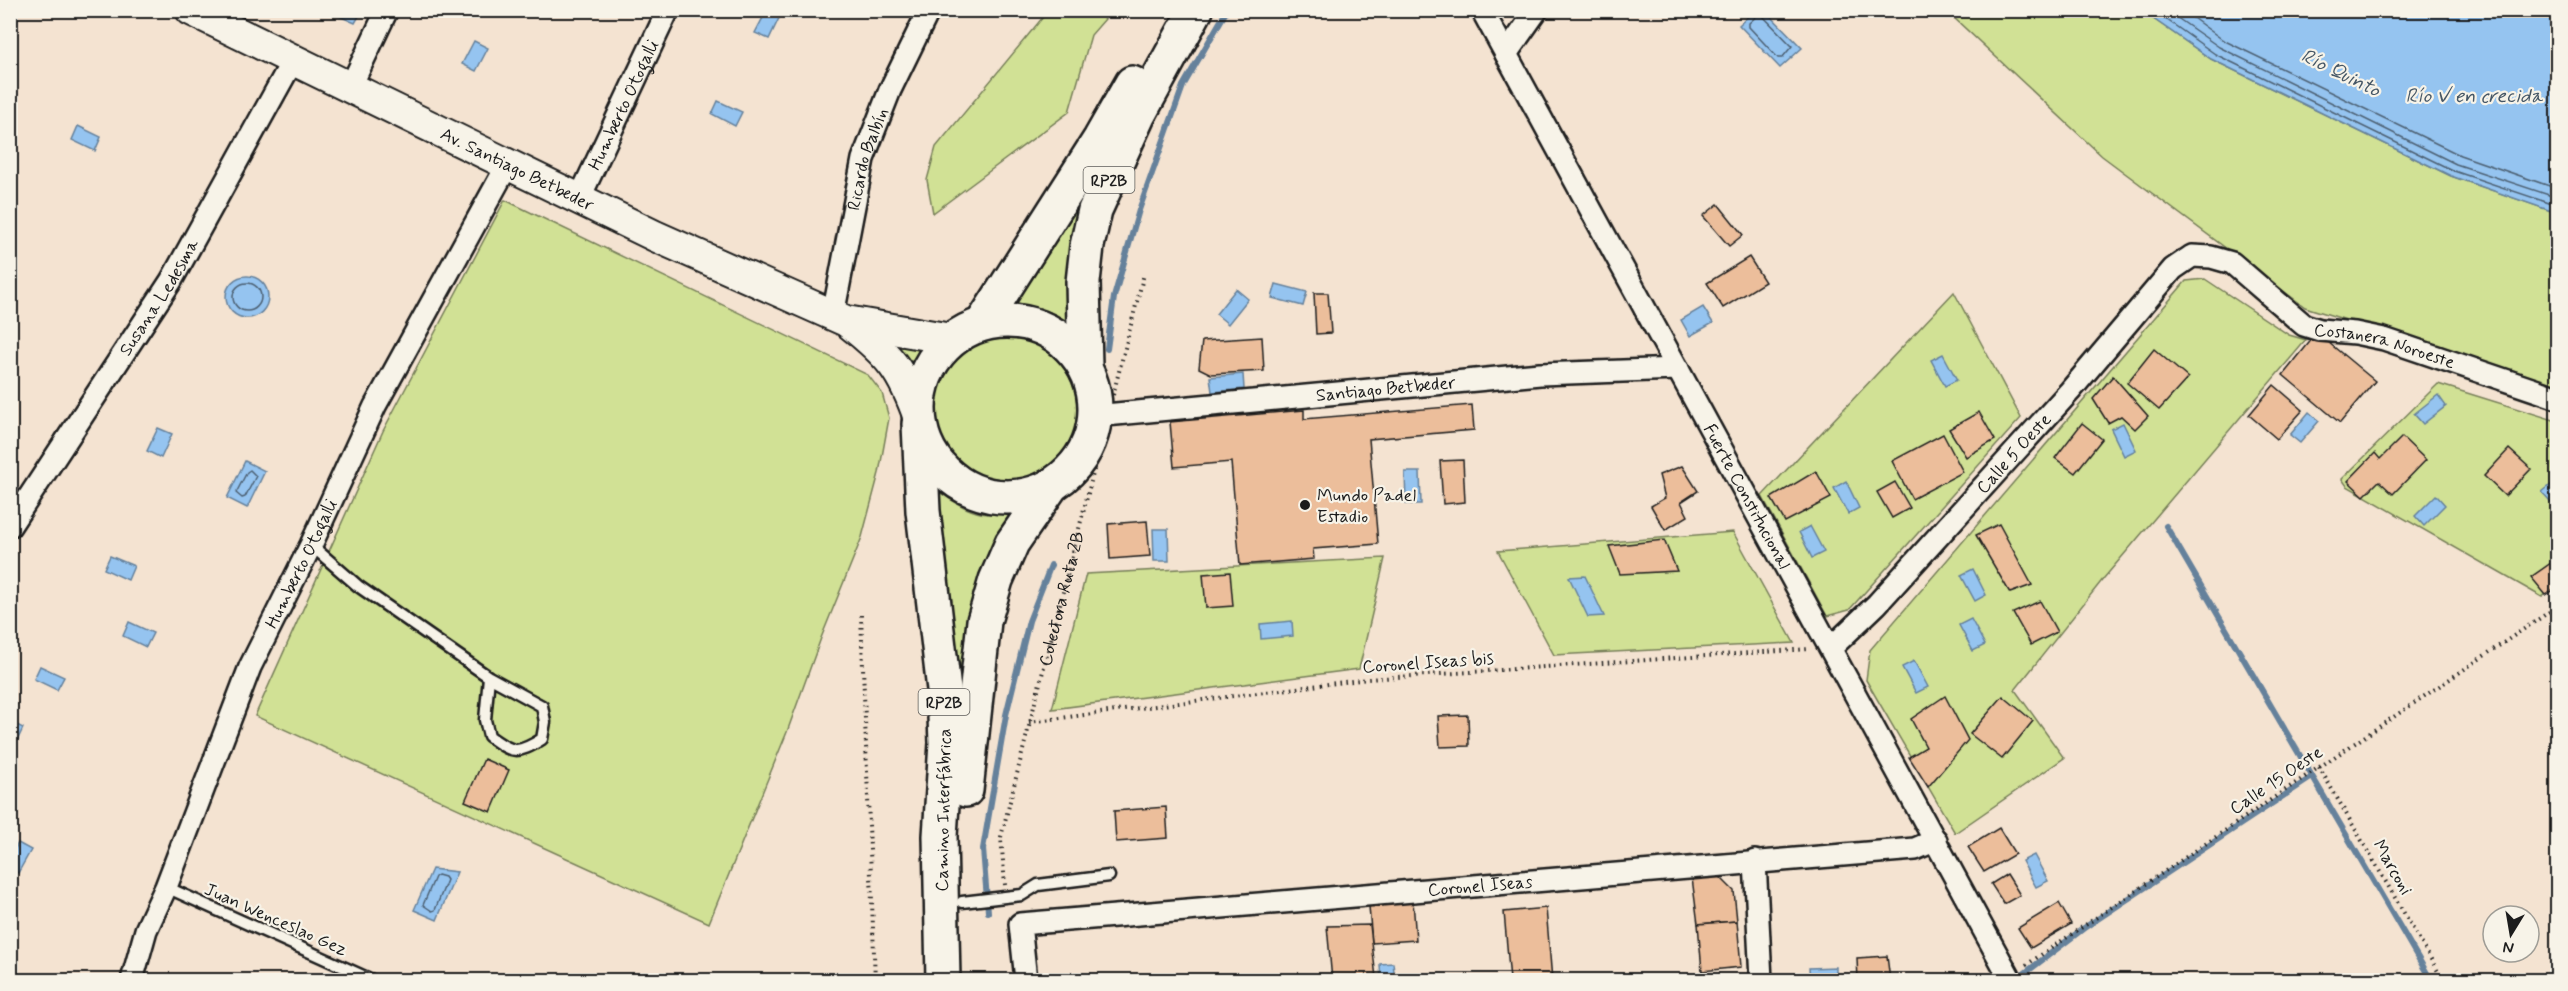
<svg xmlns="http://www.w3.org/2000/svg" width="2568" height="991" font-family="Mynerve,sans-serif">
<rect width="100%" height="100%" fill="#f4e3d1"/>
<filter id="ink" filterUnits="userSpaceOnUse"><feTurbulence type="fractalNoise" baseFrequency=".0167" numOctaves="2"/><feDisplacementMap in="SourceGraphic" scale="12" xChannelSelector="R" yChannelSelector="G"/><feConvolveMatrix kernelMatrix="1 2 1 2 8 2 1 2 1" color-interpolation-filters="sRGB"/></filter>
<g filter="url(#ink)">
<!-- green -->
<g fill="#d1e195" stroke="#767e58" stroke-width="1.5">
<path d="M1048,11H1112L1091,35L1069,112L933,213L927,180L936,147Z"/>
<path d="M1950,11H2142L2211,59L2451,176L2557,213V386L2305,307L2102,156L1951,15Z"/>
<path d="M1181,21L1112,155L1077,334L1050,312L1012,303L1070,217Z"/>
<path d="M505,200L868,375L882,393L889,418L879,473L862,537L821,638L787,732L709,923L255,716L383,431Z"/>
<path d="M2205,279L2289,335L2306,340L2104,578L2015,690L2064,758L1955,833L1866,680L1870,650L2186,281Z"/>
<path d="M1954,292L2021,418L1849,610L1827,616L1762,496Z"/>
<path d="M873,333L933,346L923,362L916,382Z"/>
<circle cx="1005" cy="410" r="72"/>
<path d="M2438,384L2557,421V586L2542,597L2347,486L2342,479Z"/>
<path d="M939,492C971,514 982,517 1020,513L968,706L957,831L952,980C954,889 959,797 959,706C958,634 944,564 939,492Z"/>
<path d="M1733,532L1794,643L1554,655L1498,551Z"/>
<path d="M1385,558L1359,669L1052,709L1086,574Z"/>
</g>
<!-- water -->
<g fill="#95c4f0" stroke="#65819b" stroke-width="1.5">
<path d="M767,10L780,16L769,39L755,33Z"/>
<path d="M333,11V10L362,11L355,23L332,13Z"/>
<path d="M1754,11H1766L1802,48L1780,68L1739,25Z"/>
<path d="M2142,11H2557V213L2451,176L2211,59Z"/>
<path d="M474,41L488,48L476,71L462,64Z"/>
<path d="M718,101L742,112L735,126L712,114Z"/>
<path d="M78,126L101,137L95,151L72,140Z"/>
<circle cx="247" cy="297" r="21"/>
<path d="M1276,284L1307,292L1303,306L1272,298Z"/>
<path d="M1236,289L1248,299L1228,324L1216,314Z"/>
<path d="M1703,307L1713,323L1690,336L1681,320Z"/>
<path d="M1943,354L1957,380L1945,386L1931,360Z"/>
<path d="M1243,374L1244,389L1212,392L1210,377Z"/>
<path d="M2438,395L2446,406L2423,424L2414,414Z"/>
<path d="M2309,412L2319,421L2300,443L2290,435Z"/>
<path d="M2123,423L2136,450L2124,456L2111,429Z"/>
<path d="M158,428L172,434L161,458L147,451Z"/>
<path d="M245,461L265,471L247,508L227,498Z"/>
<path d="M1405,472H1420L1421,504H1406Z"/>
<path d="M2557,480V497L2551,502L2542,492Z"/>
<path d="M1846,481L1859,508L1848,514L1834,488Z"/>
<path d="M2436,495L2445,505L2424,526L2415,516Z"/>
<path d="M1810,526L1824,552L1812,558L1799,532Z"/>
<path d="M1153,529H1168L1169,561H1154Z"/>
<path d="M110,556L134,566L128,580L104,569Z"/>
<path d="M1973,569L1986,595L1975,601L1961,575Z"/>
<path d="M1585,576L1604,616L1588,617L1569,577Z"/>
<path d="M1971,619L1985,645L1973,651L1959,625Z"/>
<path d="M1292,621L1293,636L1261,639L1260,624Z"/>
<path d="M129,622L153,633L146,647L123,636Z"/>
<path d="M1914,661L1928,687L1916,693L1902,667Z"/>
<path d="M40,666L64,677L57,690L34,679Z"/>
<path d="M11,722L23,728L17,741L11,738Z"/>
<path d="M18,843L31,850L18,873L10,869L11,856Z"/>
<path d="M2034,855L2048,881L2036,887L2022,861Z"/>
<path d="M432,869L457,872L437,920L414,910Z"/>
<path d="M1393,963L1395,980H1381L1380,964Z"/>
<path d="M1836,967V980H1810L1809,968Z"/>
</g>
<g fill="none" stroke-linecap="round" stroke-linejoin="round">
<!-- shore -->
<g stroke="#4c5f71" stroke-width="1.5">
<path d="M2153,10L2215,54L2454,171L2558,206"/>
<path d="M2166,10L2219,47L2456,164L2558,198"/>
<path d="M2182,10L2223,40L2460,155L2558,189"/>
<path d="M1760,13L1792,46L1782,58H1778L1749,27V23Z"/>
<circle cx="247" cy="297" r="14"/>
<path d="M250,470L256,476L245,497L242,498L236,493L247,472Z"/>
<path d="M438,875L445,877L447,880L435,910L432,911L423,905L435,877Z"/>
</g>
<!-- stream -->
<g stroke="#65819b" stroke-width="6">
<path d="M1107,349L1114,297L1139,210L1183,86L1227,10"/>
<path d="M2166,526L2431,980"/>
<path d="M988,912L983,849L1006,715L1029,621L1051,565"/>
<path d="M2016,980L2084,928L2312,777"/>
</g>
</g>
<!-- building -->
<g fill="#ecbe9b" stroke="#1c1c1c" stroke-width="1.5">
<path d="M1718,204L1743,235L1729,246L1703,216Z"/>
<path d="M1749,257L1765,282L1723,308L1707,283Z"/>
<path d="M1314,293H1328L1331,333L1316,334Z"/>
<path d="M2317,333L2375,381L2340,423L2283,375Z"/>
<path d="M1262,337L1264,371L1211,374L1199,368L1202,341Z"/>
<path d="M2154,349L2188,378L2159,410L2127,383Z"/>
<path d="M2113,376L2148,416L2135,429L2121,416L2108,423L2093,399Z"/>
<path d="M2274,385L2303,410L2277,439L2249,415Z"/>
<path d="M1472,405L1474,430L1369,439L1378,544L1313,549L1314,559L1240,565L1231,462L1174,467L1170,422L1304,410V419Z"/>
<path d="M1979,412L1995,440L1966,457L1949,429Z"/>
<path d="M2082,423L2102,439L2075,473L2055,458Z"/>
<path d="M1943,434L1963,472L1912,499L1892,461Z"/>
<path d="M2402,437L2426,460L2393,494L2379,481L2364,496L2348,481L2375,453L2380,459Z"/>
<path d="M2509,449L2531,469L2505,496L2484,476Z"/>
<path d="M1463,460L1465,502L1443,504L1440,461Z"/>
<path d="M1682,466L1698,491L1681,502L1688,516L1665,530L1651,506L1665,498L1659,475Z"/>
<path d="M1816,471L1831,498L1785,522L1771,498Z"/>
<path d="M1895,482L1910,508L1892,518L1877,492Z"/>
<path d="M1147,521L1150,556L1110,559L1108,524Z"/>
<path d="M1999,524L2032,585L2010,593L1976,535Z"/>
<path d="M1664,540L1677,571L1620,574L1609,546Z"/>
<path d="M2558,558V587L2546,595L2531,577Z"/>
<path d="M1230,572L1233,606L1206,608L1203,574Z"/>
<path d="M2040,601L2057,632L2031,645L2013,613Z"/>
<path d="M1945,696L1968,740L1928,787L1909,757L1926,747L1911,719Z"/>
<path d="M2003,696L2033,721L2002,759L1970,734Z"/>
<path d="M1468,715L1469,746L1440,747L1438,716Z"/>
<path d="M484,759L509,770L491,812L465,801Z"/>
<path d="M1166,807L1168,838L1116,842L1114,811Z"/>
<path d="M1999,828L2015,854L1984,872L1968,847Z"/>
<path d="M2007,874L2020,895L2004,904L1991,884Z"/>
<path d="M1718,875L1734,891L1737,921L1698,924L1692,878Z"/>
<path d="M1413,901L1416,940L1372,943L1369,906Z"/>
<path d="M2059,903L2071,924L2031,948L2018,928Z"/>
<path d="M1546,908L1552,980H1510L1504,912Z"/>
<path d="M1737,921L1741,967L1702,971L1698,924Z"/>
<path d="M1370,925L1376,978L1332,980L1327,926Z"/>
<path d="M1887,956L1890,980H1858L1857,958Z"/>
</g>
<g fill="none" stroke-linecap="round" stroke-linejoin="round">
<defs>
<g id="service">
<path d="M311,545L358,586L489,677L542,706L545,722L542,739C517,755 512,753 489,736L485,720L489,677"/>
<path d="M166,887L372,980"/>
<path d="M962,902L1022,895L1038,885L1109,876"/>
</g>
<g id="minor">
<path id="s2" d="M1482,10L2011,980"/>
<path d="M1506,54L1537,10"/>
<path d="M350,88L387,10"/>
<path id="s3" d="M579,199L668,10"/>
<path id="s4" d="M833,315L863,159L890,90L929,10"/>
<path id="s5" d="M1095,416L1540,374L1678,369"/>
<path id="s6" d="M10,526L171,281L293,60"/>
<path id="s7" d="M1831,648L1877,604L2070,391L2173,269L2192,256L2211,257L2232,263L2304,325L2320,330L2355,333L2384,339L2558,398"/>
<path d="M1755,861L1761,980"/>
<path id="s8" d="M132,980L146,930L166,887L250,667L311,545L375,406L508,164"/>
<path id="s9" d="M1026,980L1020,924L1915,849L1936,840"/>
</g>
<g id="secondary">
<path id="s10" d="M191,10L655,236L846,321L951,339"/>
<path d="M850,324C890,356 902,370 919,418"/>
</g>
<g id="primary">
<circle cx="1007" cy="409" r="88"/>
<path d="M982,324L1100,139L1132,83"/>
<path d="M1085,367L1083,282L1087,246L1095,210L1139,114L1196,10"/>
<path d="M919,424L923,511L944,690L946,743L940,836L943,980"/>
<path d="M966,790L984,621L996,580L1012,543L1052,485"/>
</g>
</defs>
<!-- service casing -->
<use href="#service" stroke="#1c1c1c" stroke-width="15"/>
<!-- minor casing -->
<use href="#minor" stroke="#1c1c1c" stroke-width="26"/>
<!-- secondary casing -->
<use href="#secondary" stroke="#1c1c1c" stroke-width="34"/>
<!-- primary casing -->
<use href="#primary" stroke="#1c1c1c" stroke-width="38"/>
<!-- path -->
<g stroke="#1c1c1c" stroke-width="4" stroke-dasharray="1.5 4.5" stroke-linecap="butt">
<path d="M1113,395L1144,274"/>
<path d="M861,615L875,980"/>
<path d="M1029,722L1368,679L1809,649"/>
<path d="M2319,767L2443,980"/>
<path id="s1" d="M1005,885L1001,837L1103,434"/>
<path d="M2026,965L2558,606"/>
</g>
<!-- service -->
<use href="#service" stroke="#f7f3e8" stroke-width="10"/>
<!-- minor -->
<use href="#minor" stroke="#f7f3e8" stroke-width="21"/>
<!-- secondary -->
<use href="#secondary" stroke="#f7f3e8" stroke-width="30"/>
<!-- primary -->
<use href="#primary" stroke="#f7f3e8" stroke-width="33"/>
</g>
</g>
<!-- markers -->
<circle fill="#1c1c1c" stroke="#f7f3e8" stroke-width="2" cx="1305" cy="505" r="6"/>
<g text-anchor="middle" stroke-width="4.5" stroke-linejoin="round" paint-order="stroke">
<!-- shield labels -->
<g fill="#f7f3e8" stroke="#5e5c59" stroke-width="1.5">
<rect x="1083.5" y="167" width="51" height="26" rx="4.5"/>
<rect x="918.5" y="689" width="51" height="26" rx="4.5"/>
</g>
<g font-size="16" font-weight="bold" fill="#1c1c1c">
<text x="1109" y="186">RP2B</text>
<text x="944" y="708">RP2B</text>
</g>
<!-- street labels -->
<g font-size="18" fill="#1c1c1c" stroke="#f7f3e8">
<text dy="6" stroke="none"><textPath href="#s3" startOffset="104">Humberto Otogalli</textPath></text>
<text dy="6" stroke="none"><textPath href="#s4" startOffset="160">Ricardo Balbín</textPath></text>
<text dy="6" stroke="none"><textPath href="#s10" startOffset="363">Av. Santiago Betbeder</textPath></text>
<text dy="6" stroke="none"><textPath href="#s6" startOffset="273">Susana Ledesma</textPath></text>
<text dy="6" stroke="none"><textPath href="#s7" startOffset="753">Costanera Noroeste</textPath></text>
<text dy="6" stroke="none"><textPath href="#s5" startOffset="292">Santiago Betbeder</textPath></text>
<text dy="6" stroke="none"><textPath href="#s7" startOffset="267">Calle 5 Oeste</textPath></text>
<text dy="6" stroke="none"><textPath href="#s2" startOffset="554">Fuerte Constitucional</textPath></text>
<text dy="6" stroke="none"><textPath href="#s8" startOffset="450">Humberto Otogalli</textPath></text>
<text dy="6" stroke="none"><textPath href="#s1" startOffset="294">Colectora Ruta 2B</textPath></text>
<text transform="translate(1428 662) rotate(-4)" y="6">Coronel Iseas bis</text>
<text transform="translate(2276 780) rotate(-34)" y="6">Calle 15 Oeste</text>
<text transform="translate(943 810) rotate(-89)" y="6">Camino Interfábrica</text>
<text transform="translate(2393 867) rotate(60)" y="6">Marconi</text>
<text dy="6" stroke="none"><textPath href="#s9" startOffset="518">Coronel Iseas</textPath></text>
<text transform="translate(276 919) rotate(24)" y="6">Juan Wenceslao Gez</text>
</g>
<!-- poi labels -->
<g font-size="18" fill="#1c1c1c" stroke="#f7f3e8" text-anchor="start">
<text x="1317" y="501">Mundo Padel<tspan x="1317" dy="21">Estadio</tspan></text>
</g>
<!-- water labels -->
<g font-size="20" font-style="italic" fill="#465766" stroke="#f7f3e8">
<text transform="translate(2341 72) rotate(26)" y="7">Río Quinto</text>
<text x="2474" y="102">Río V en crecida</text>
</g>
</g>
<!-- margin -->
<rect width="2568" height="991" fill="none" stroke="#f7f3e8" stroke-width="36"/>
<rect x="18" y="18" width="2532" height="955" fill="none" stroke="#1c1c1c" stroke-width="2" filter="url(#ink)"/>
<!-- north arrow -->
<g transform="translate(2511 934) rotate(191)"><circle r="28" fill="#f7f3e8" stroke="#9f9d96" stroke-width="1.5"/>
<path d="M0-4.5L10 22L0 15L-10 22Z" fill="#1c1c1c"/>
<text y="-9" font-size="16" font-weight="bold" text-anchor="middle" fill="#1c1c1c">N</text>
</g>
</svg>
